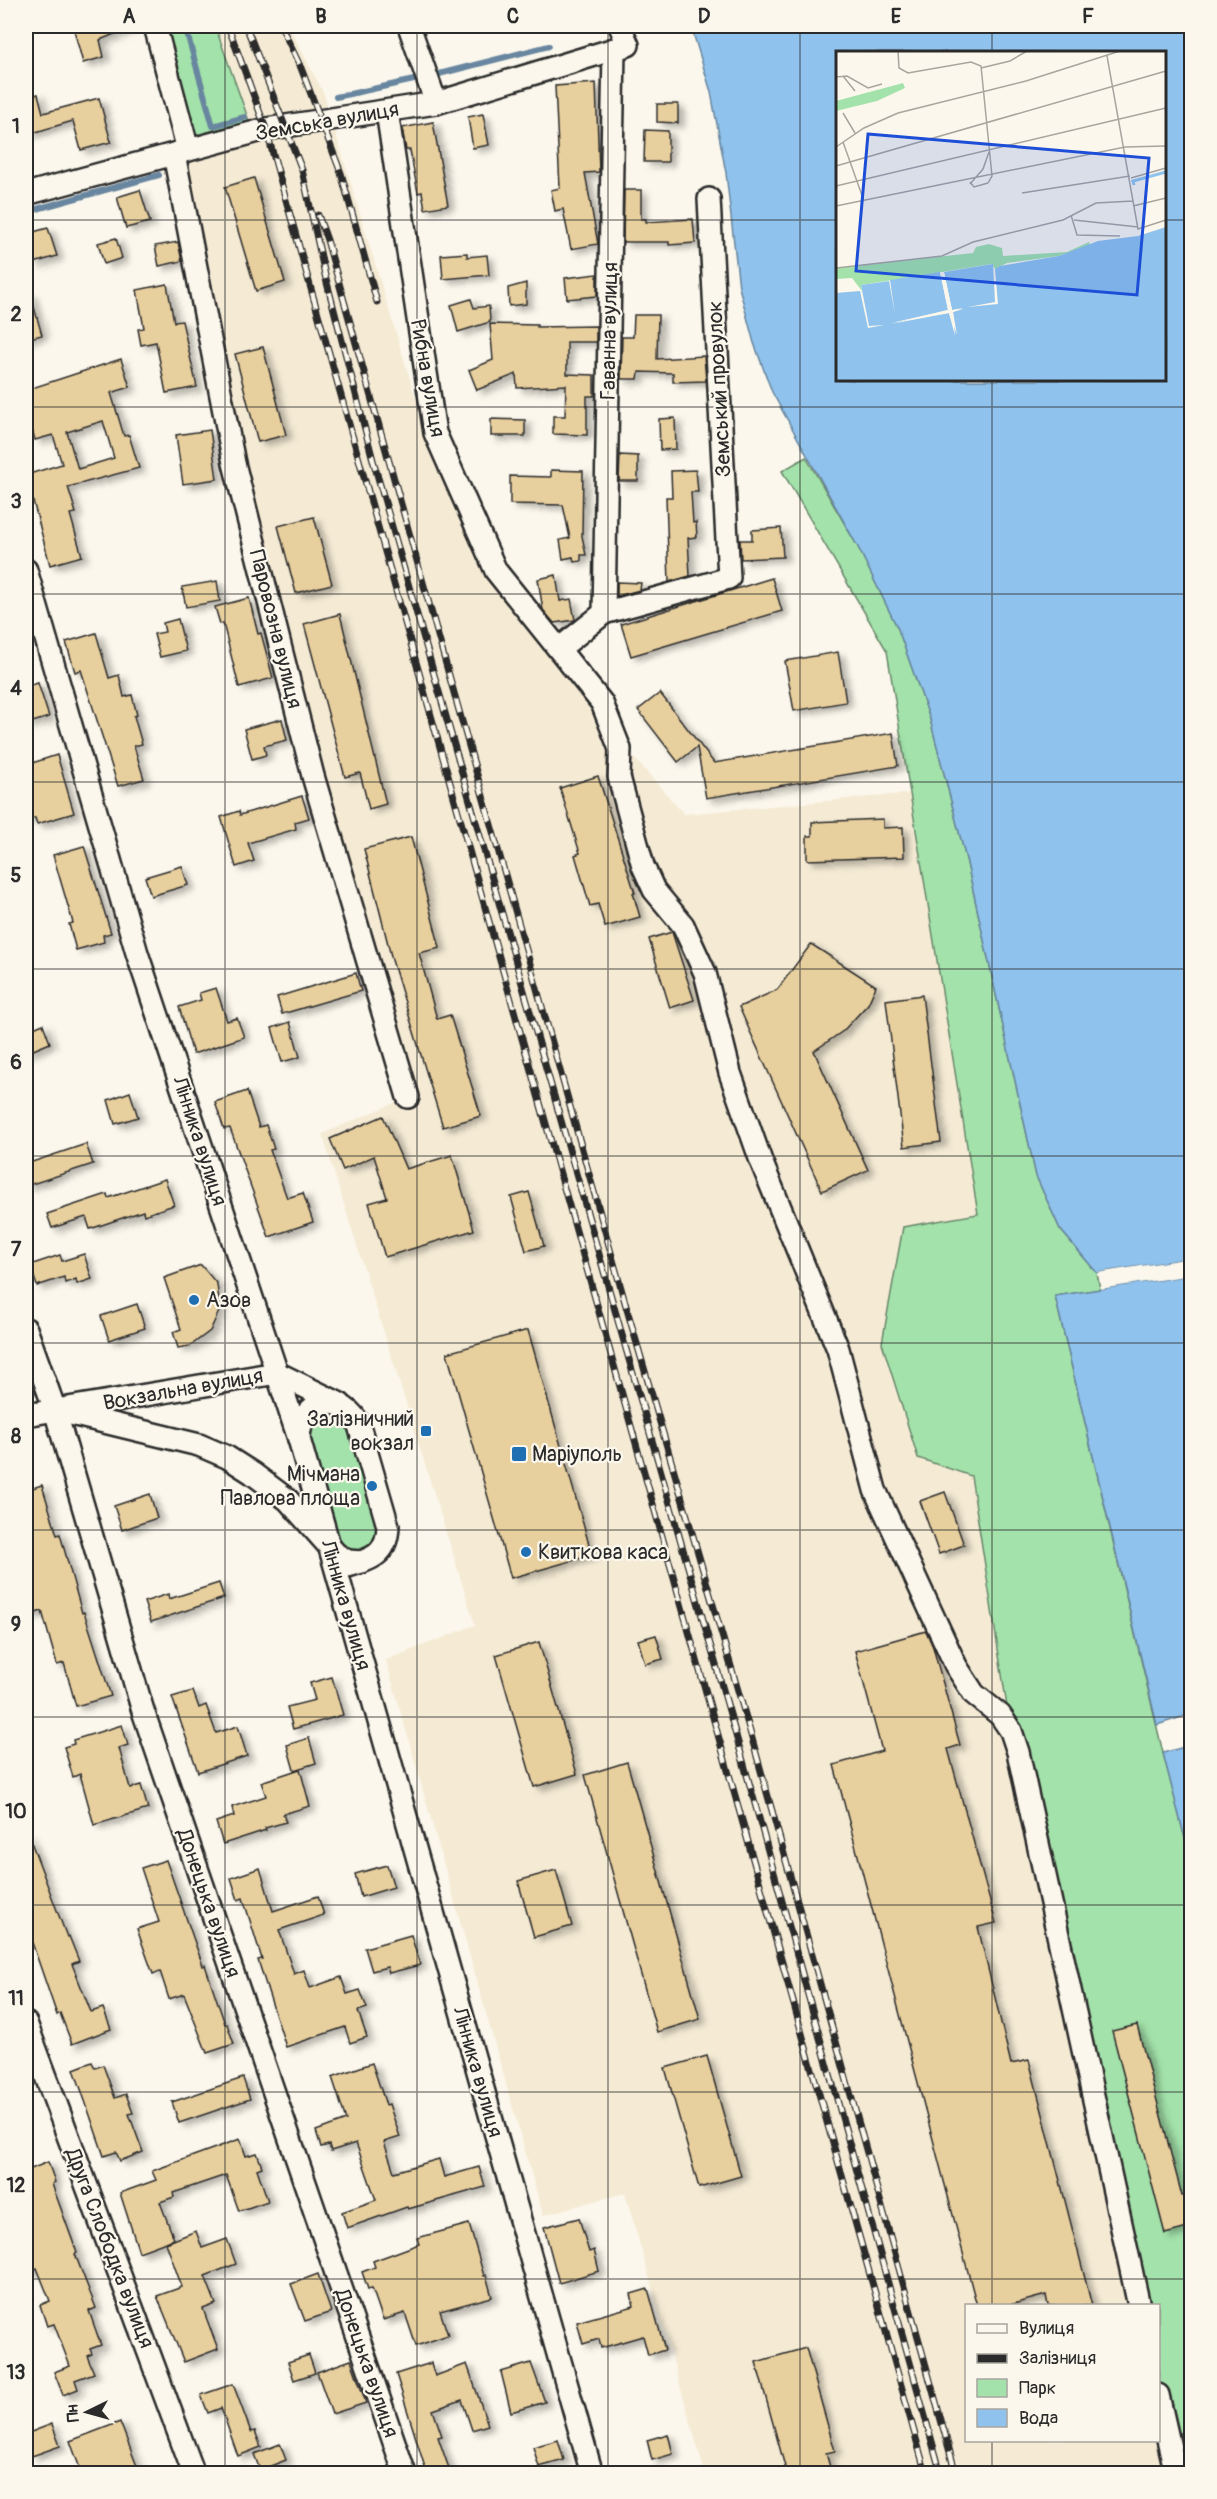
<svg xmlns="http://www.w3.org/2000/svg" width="1217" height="2499" font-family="Pangolin,sans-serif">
<defs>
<filter id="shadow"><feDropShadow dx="6" dy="4" stdDeviation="3" flood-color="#0004"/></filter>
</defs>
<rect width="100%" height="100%" fill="#fbf7ec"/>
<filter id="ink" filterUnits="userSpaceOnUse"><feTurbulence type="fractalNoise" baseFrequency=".0167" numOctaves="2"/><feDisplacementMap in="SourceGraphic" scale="12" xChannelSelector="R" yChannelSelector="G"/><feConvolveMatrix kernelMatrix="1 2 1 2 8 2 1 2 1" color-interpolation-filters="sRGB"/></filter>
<g filter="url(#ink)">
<!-- built -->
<path fill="#f5ebd5" d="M215,26H289L324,94L425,429L491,584L582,699L684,814L912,793L978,1214L918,1458L971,1476L1016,1764L1133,2305L966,2306V2440H1158L1170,2473H705L625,2193L543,2215L386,1660L475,1625L322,1134L408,1097L321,773L243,463L181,161L201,155L196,135L249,121Z"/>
<!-- green -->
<g fill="#a3e2aa" stroke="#67866a" stroke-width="1.5">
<path d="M166,26H215L249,121L196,135Z"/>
<path d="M806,457L859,549L898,629L930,719L967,863L1036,1176L1060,1229L1097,1273L1100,1289L1055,1296L1163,1753L1191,1862V2473H1170L1159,2421L1158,2306L1133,2305L1016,1764L971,1476L918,1458L882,1343L903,1227L978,1214L887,651L782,471Z"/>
<path d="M323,1409L347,1417L381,1536L364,1555L340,1548L307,1437L309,1420Z"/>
</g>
<!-- water -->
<g fill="#8fc2ec" stroke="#67869f" stroke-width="1.5" fill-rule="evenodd">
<path d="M691,26H1191V1258L1097,1273L1060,1229L1036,1176L967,863L930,719L898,629L859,549L772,392L754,343L739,287L726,173L711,92ZM838,52H1164V380H838Z"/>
<path d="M1191,1275V1714L1157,1725L1055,1296Z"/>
<path d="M1191,1745V1862L1163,1753Z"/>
</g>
<!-- pier -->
<g fill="#fbf7ec">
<path d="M1191,1258L1192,1261L1097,1276V1273Z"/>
<path d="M1192,1272L1191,1275L1100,1289L1099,1286Z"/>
</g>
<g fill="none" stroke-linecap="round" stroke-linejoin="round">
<!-- stream -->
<g stroke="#67869f" stroke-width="6">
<path d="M185,26L213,126L245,117"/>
<path d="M439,74L549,46"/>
<path d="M336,97L414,80"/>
<path d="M26,212L159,175"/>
</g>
</g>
<!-- building -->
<g fill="#e8cf9e" stroke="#2b2b2b" stroke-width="1.5" fill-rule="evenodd" filter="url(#shadow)">
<path d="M91,26H134L100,40L104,57L83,63L74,30Z"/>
<path d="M596,83L599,172L585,173L598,244L571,249L563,209L555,211L551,190L560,188L555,86Z"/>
<path d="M38,94L43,113L99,98L111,142L81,150L73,121L29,134L26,119V97Z"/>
<path d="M657,104H678V123L657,122Z"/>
<path d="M483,114L489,145L473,148L468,117Z"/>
<path d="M433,122L448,205L425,209L422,192L418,193L410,150H406L402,128Z"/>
<path d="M645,130L668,131V162H644Z"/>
<path d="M254,178L285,282L256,291L225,187Z"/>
<path d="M140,190L150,222L126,228L117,197Z"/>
<path d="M624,190H641V219H646V222L693,219L695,243L669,245V242H623Z"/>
<path d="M48,228L57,256L34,263L26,234Z"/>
<path d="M116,238L122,258L104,264L98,243Z"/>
<path d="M178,242L182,261L159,266L155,246Z"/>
<path d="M467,253V257L487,255L489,275L443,279L441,255Z"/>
<path d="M597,274V296L567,299L565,278Z"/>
<path d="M526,283V304L509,306L508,288Z"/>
<path d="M167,284L174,322L182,321L197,387L166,393L156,342L141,345L138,329L144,328L137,290Z"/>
<path d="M30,293L42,335L26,339V294Z"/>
<path d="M471,299L474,308L489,306L490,322L458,332L451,305Z"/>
<path d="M634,315H658L657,359L704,356L706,381L673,382V373L639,372L638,379H621L622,337H633Z"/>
<path d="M490,324L537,325V327L596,326V342H567V374L594,375V396H587V435L553,434V416H565L566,385L517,388L516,374L477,390L469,370L493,360Z"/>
<path d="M263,347L286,435L258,442L235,354Z"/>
<path d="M121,359L130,387L111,393L124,436L129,435L139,468L68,487L76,513L70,514L82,556L50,565L32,497L26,499V475L62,464L53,435L35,440L26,407V390ZM103,421L114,458L78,469L67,432Z"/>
<path d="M675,418L676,449L660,450L659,419Z"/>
<path d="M491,419L525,420V436H491Z"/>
<path d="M210,430L217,479L183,484L176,435Z"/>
<path d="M620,455L638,456V481H619Z"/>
<path d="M551,470L583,471L582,536L586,555H581V561L574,562L573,557L563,559L560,540L570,538L563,505L510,504V476L551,477Z"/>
<path d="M696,470L698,492H691L693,523L696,522L697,537L688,538L690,576L669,582L666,497H672L671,471Z"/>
<path d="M314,517L332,584L296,593L278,526Z"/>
<path d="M781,528L783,557L741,559L740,540H752V530Z"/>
<path d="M556,575L560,601L571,599L575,620L554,623L543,610L538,579Z"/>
<path d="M772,578L782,611L631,656L621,624Z"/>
<path d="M217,581L220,601L186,607L182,587Z"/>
<path d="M617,582L641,583L640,590L617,596Z"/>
<path d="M249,598L258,634L261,633L273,678L239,687L223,623L220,624L215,607Z"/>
<path d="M340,614L386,804L369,809L360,773L345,777L304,624Z"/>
<path d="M178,619L186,651L160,657L154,634L165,632L163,623Z"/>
<path d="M96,633L109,678L119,675L124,697L132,695L137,715L134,716L142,744L134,746L144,779L118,786L81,670L75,672L66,642Z"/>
<path d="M838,652L846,702L794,711L785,661Z"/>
<path d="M38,683L49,717L26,724V686Z"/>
<path d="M660,693L714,763L893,733L898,766L706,798L697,747L678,762L638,710Z"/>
<path d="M282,719L287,740L264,746L266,755L252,759L244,729Z"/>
<path d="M57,755L74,813L37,824L35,818L26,820V765Z"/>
<path d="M598,776L635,893H633L640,917L605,927L598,904L590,906L575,855L580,853L560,788Z"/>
<path d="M302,796L309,818L295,822L296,829L248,843L254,861L236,867L221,817L239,811L240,815Z"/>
<path d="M883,819V828L903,827L904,857L807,860V836H812V822Z"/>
<path d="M411,837L440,948L419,953L437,1019L450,1015L481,1116L443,1127L392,960L364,849Z"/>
<path d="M84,846L111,933L103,935L104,942L76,950L69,924L73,923L53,855Z"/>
<path d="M182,866L188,885L151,896L145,877Z"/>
<path d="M672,932L694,1000L670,1008L649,939Z"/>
<path d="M811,944L876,986L868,1004L843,1031L814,1051L868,1170L822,1191L739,1007L777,990Z"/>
<path d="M356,973L361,991L282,1014L277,997Z"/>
<path d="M216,988L227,1021L237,1018L244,1037L193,1054L179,1007L201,1000L199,993Z"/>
<path d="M922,995L941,1142L904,1147L886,1000Z"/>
<path d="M290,1022L300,1057L282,1062L272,1028Z"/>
<path d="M43,1024L50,1043L26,1053V1034L30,1032L29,1030Z"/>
<path d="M247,1091L259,1127L266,1125L274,1149L270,1150L287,1198L303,1193L313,1222L269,1237L230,1128L224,1129L215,1102Z"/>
<path d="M130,1092L138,1117L115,1124L108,1100Z"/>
<path d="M383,1116L406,1169L452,1155L474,1230L385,1257L369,1203L387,1198L374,1156L343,1170L330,1139Z"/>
<path d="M86,1144L93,1164L26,1186V1164Z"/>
<path d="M165,1179L174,1205L144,1215L143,1211L90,1229L86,1217L52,1228L47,1214L107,1194L108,1198Z"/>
<path d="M529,1192L544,1246L526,1251L511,1197Z"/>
<path d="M84,1254L92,1279L77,1284L76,1279L65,1283L64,1277L37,1286L30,1265L60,1255L62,1261Z"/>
<path d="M201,1265L217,1284L220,1309L210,1331L190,1346L178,1348L173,1332L181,1329L164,1278Z"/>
<path d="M137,1304L145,1328L109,1340L101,1316Z"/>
<path d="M528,1330L592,1555L511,1578L447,1353Z"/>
<path d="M42,1485L57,1535L60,1534L82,1613L84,1612L111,1696L76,1706L64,1663L57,1665L42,1611L26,1616V1490Z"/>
<path d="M945,1492L964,1545L939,1554L920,1501Z"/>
<path d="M150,1494L157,1518L122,1530L114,1506Z"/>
<path d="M219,1583L224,1598L151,1622L144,1602L168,1594L169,1599Z"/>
<path d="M926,1631L933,1647L960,1745L948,1749L996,1923L978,1927L1011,2064L1029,2060L1092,2306H1048L1046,2295L1006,2306H977L834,1765L882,1751L855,1651Z"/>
<path d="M656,1635L663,1659L645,1664L638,1640Z"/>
<path d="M539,1642L577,1774L534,1787L496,1655Z"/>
<path d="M332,1677L343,1715L293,1729L287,1707L315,1700L310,1683Z"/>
<path d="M193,1691L199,1708L206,1705L216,1733L238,1726L247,1756L198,1772L172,1697Z"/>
<path d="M122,1725L128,1745L119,1748L130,1788L141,1785L148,1809L94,1825L80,1774L73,1777L64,1747L74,1744L73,1740Z"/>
<path d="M309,1738L316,1763L294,1770L287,1745Z"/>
<path d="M627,1762L700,2019L657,2032L585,1775Z"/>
<path d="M300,1769L310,1806L283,1814L286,1822L265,1828L266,1830L223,1844L216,1822L234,1816L232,1807L266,1796L261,1782Z"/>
<path d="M27,1831L67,1937L69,1936L79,1961L72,1964L91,2012L103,2008L111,2029L72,2044L60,2013L57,2015L26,1925Z"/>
<path d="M166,1860L203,1966L205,1965L225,2024H227L234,2044L207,2053L184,1994L169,1999L160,1971L153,1974L137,1929L159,1922L141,1868Z"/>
<path d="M387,1865L394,1887L361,1897L355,1874Z"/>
<path d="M260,1868L273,1911L318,1896L324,1915L279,1930L294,1974L304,1970L310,1988L341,1977L347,1994L360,1990L367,2008L358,2011L367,2037L350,2043L345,2027L286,2047L258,1960L262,1959L243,1898L238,1900L231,1878Z"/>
<path d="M556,1870L572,1926L534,1937L518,1881Z"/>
<path d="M411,1935L420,1965L389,1973L387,1967L372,1971L365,1948Z"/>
<path d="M1137,2025L1182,2196L1191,2193V2227L1165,2234L1112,2031Z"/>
<path d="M707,2056L741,2176L699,2188L665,2068Z"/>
<path d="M92,2062L95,2068L103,2065L115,2098L126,2094L133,2113L129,2114L143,2152L120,2161L116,2152L104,2156L74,2069Z"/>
<path d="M372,2063L386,2105L389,2104L400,2137L384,2142L394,2172L439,2159L444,2177L479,2167L485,2187L408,2209L407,2207L347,2228L342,2212L376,2200L356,2143L331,2151L329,2145L321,2147L316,2131L346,2120L332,2077Z"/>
<path d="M243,2078L250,2099L179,2123L172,2102Z"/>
<path d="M240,2139L246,2156L257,2153L262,2167L257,2169L268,2201L239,2211L226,2175L173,2193L174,2197L160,2202L174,2239L139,2252L120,2193L156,2180L152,2171Z"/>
<path d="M48,2162L55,2182L52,2184L77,2253L75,2254L96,2308L89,2311L101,2345L90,2349L92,2354L87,2356L94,2373L75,2380L78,2389L63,2395L54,2372L70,2366L54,2324L47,2326L40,2305L50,2301L37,2268L26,2273V2171Z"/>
<path d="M579,2218L589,2252L594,2250L599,2271L559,2283L544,2227Z"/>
<path d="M469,2224L484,2276L486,2275L492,2297L440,2311L448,2335L416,2346L405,2313L383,2320L372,2288L368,2289L362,2272L375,2267L373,2261L419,2244L417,2238Z"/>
<path d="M196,2231L202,2248L227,2239L236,2264L205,2276L216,2304L203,2309L218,2349L184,2362L157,2296L182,2287L166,2243Z"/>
<path d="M318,2274L331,2312L305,2321L291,2284Z"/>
<path d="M648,2289L665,2350L648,2355L643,2336L601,2348L599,2339L583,2344L577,2322L634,2306L631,2294Z"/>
<path d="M806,2348L835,2451L826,2453L832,2474H787L756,2362Z"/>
<path d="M309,2355L315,2373L294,2380L288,2362Z"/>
<path d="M351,2360L366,2403L332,2414L317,2372Z"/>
<path d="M431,2363L435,2376L467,2364L488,2425L472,2430L462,2400L433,2410L442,2436L438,2437L451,2474H427L396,2374Z"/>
<path d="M531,2363L545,2402L511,2412L501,2372Z"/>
<path d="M233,2384L251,2432L255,2431L261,2447L238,2456L221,2408L208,2413L201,2395Z"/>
<path d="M120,2422L140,2474H82L70,2441Z"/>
<path d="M52,2424L60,2446L32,2456L26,2434Z"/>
<path d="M668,2434L673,2454L652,2460L647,2440Z"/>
<path d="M558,2440L564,2460L539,2467L533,2447Z"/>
<path d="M280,2444L286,2460L260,2470L254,2454Z"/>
</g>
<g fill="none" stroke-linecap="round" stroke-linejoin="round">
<defs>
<g id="minor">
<path d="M155,26L188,150"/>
<path d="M409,26L436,103"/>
<path d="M387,111L435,433L496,571L602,703L620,749L619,777L643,866L654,890L683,925L705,973L730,1073L761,1161L838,1349L875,1490L956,1666L974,1694L1000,1715L1011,1731L1018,1752L1139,2306"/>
<path d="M174,154L234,463L313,776L408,1097"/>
<path d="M26,194L266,129L436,103L628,45L620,26"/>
<path d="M26,570L137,953L299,1439L592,2474"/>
<path d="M604,613L614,49"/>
<path d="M559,649L604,613L729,578L709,199"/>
<path d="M26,1329L55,1410L143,1711L405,2474"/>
<path d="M55,1410L199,1445L227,1457L252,1473L288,1500L336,1554L348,1561L362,1562"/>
<path d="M26,1415L277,1373L340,1404"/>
<path d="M299,1439C300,1400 337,1389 358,1422L388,1526C387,1555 372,1559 348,1566"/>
<path d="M26,2023L194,2474"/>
<path d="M1158,2395L1176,2474"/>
</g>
</defs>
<!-- minor casing -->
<use href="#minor" stroke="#2b2b2b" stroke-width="26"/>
<!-- minor -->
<use href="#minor" stroke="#fbf7ec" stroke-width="21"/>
<defs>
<g id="rail">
<path d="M228,26L266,129L926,2474"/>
<path d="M246,26L302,170L325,275L373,460L737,1739L941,2474"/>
<path d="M281,26L301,68L341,173L377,302"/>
<path d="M318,215L327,240L626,1306L751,1735L956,2474"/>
</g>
</defs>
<!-- rail casing -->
<use href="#rail" stroke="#2b2b2b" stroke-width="7"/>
<!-- rail -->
<use href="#rail" stroke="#fbf7ec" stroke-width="4.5" stroke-dasharray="14" stroke-linecap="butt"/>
</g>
</g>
<!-- grid -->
<path fill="none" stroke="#2b2b2b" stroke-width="1.5" stroke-opacity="0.55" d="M225,26V2474M417,26V2474M608,26V2474M800,26V2474M992,26V52M26,220H838M1164,220H1192M992,380V2306M26,407H1192M26,594H1192M26,782H1192M26,969H1192M26,1156H1192M26,1343H1192M26,1530H1192M26,1717H1192M26,1905H1192M26,2092H1192M26,2279H1192M992,2440V2474"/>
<!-- markers -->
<g fill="#1f6fb2" stroke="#fbf7ec" stroke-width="2">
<circle cx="194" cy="1300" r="6"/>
<rect x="420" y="1425" width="12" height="12" rx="3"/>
<rect x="511" y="1446" width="16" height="16" rx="3"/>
<circle cx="372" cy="1486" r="6"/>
<circle cx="526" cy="1552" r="6"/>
</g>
<g text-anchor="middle" stroke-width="4.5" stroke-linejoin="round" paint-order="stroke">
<!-- street labels -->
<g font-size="21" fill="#2b2b2b" stroke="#fbf7ec">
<text transform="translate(327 121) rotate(-10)" y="7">Земська вулиця</text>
<text transform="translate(609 331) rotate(-89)" y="7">Гаванна вулиця</text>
<text transform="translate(428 378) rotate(80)" y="7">Рибна вулиця</text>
<text transform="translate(719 389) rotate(-93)" y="7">Земський провулок</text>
<text transform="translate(276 629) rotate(76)" y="7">Паровозна вулиця</text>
<text transform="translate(200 1141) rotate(72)" y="7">Лінника вулиця</text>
<text transform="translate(183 1389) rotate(-10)" y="7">Вокзальна вулиця</text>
<text transform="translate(346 1605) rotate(74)" y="7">Лінника вулиця</text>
<text transform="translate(209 1903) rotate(71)" y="7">Донецька вулиця</text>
<text transform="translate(478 2072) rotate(74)" y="7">Лінника вулиця</text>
<text transform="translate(110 2248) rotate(69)" y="7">Друга Слободка вулиця</text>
<text transform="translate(367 2363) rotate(71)" y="7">Донецька вулиця</text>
</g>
<!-- poi labels -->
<g font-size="21" fill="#2b2b2b" stroke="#fbf7ec" text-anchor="start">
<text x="206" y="1307">Азов</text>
<text x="414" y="1426" text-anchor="end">Залізничний<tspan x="414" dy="24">вокзал</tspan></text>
<text x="532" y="1461">Маріуполь</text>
<text x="360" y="1481" text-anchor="end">Мічмана<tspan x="360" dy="24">Павлова площа</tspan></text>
<text x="538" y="1559">Квиткова каса</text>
</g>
</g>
<!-- overview -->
<g transform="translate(836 51)">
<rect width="330" height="330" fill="#fbf7ec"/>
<path d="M67,32L69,37L41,50L0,60V50ZM253,191L254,194L223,205L171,212L159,218L156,213L25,234L26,240L16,227L0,228V217L137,202L140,196L153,193L166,197L167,205L231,201Z" fill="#a3e2aa"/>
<path d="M330,176V330H0V242L24,240L32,277L48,274L33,275L25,234L53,230L59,263L54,229L104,221L112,259L55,272L113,262L119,285L117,261L127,258L116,259L108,221L157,213L159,251L132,256L162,253L159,218L164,215L223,205L262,190L302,185Z" fill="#8fc2ec"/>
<path d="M104,221H108L116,259L127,257L117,261L121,284L113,262L55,273L112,259Z" fill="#fbf7ec"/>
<path fill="none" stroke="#8fc2ec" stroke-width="3" d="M298,134L297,130L330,121"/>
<path fill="none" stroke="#a8a59f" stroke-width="1.5" d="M62,0L63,17L72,22L135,11L145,15L156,125L152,132M271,5L302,178L330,169M145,17L174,10L191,0M7,25L19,40M0,26L11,25L32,37L46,33M7,62L19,82M7,91L28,150M0,96L28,77L62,62L190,30L284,0M0,115L330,20M295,127L330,117M134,131L138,136L152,132M134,133L147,118L153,101M0,135L330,57M186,142L294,125M0,155L289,96L330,95M297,155L330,147M235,164L241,184L284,185M238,169L302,176M0,217L106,205L137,191L227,169L260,152L297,150"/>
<path fill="#1d4ed8" fill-opacity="0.15" stroke="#1d4ed8" stroke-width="3" d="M32,83L313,107L301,244L20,220Z"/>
<rect width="330" height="330" fill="none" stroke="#2b2b2b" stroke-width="3"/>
</g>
<!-- margin -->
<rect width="1217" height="2499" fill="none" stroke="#fbf7ec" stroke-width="66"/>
<!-- legend -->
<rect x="965" y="2304" width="195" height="138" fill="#fbf7ec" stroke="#a8a59f" stroke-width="1.5"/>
<rect x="977" y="2324" width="30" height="9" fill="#fbf7ec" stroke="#a8a59f" stroke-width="1.5"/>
<text x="1019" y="2334" font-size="18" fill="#2b2b2b">Вулиця</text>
<rect x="977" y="2354" width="30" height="9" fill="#2b2b2b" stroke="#a8a59f" stroke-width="1.5"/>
<text x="1019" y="2364" font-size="18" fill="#2b2b2b">Залізниця</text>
<rect x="977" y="2379" width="30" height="18" fill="#a3e2aa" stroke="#a8a59f" stroke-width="1.5"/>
<text x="1019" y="2394" font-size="18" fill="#2b2b2b">Парк</text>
<rect x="977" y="2409" width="30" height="18" fill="#8fc2ec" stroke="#a8a59f" stroke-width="1.5"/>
<text x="1019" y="2424" font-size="18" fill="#2b2b2b">Вода</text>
<!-- north arrow -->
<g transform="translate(87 2412) rotate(265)" stroke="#fbf7ec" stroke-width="4.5" paint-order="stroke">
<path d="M0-4.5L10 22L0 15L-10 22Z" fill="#2b2b2b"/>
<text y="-9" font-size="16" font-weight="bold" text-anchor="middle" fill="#2b2b2b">Пн</text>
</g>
<rect x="33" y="33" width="1151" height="2433" fill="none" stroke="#2b2b2b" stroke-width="2"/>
<g font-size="20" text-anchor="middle" font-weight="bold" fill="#2b2b2b">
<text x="129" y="23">A</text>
<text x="321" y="23">B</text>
<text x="513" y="23">C</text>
<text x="704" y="23">D</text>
<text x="896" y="23">E</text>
<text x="1088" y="23">F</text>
<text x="16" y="133">1</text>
<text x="16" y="321">2</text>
<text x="16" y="508">3</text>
<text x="16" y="695">4</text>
<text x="16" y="882">5</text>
<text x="16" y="1069">6</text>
<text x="16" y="1256">7</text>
<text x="16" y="1443">8</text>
<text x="16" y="1631">9</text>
<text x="16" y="1818">10</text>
<text x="16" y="2005">11</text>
<text x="16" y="2192">12</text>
<text x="16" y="2379">13</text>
</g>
</svg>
